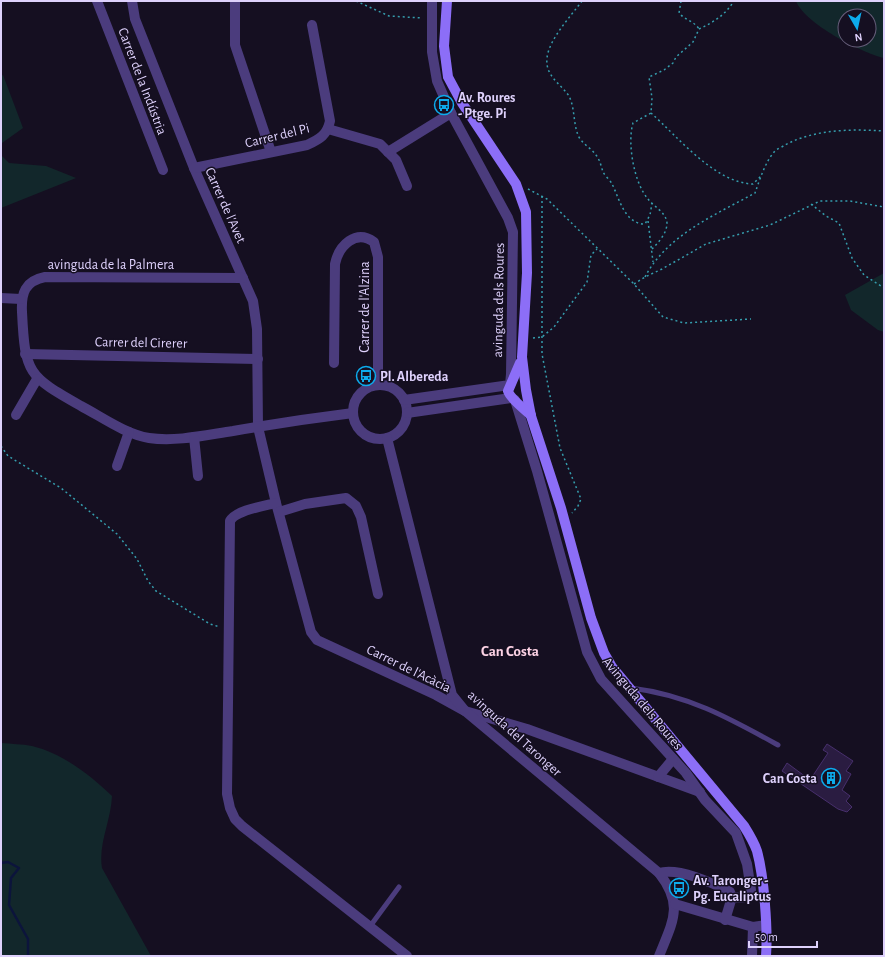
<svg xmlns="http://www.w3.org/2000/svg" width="885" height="957" font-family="'Alegreya Sans',sans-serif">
<rect width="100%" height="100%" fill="#150f21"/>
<!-- green -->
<g fill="#12272b" fill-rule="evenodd">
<path d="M796,1H884V58C862,53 804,23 796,1ZM845,16H869V40H845Z"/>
<path d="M3,75L23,128L2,143L1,146V76Z"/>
<path d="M1,155L9,163L46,166L76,178L1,208Z"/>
<path d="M884,273V332L878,330L851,310L845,295Z"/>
<path d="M1,743C11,744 22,744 32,746C62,753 90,775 112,796C111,821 98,844 102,868L151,956H1Z"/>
</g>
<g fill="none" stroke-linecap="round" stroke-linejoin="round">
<!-- stream -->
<path stroke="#0c143c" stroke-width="2.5" d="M1,863L8,862L19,868L11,878L9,905L28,939V956"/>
</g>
<!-- building -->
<path fill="#2a1c41" stroke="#472f6c" d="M827,744L853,761L846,771L851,774L842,790L850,796L846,801L852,807L847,812L838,809L782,771L787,763L810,780L828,753L823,750Z"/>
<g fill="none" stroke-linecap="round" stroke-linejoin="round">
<!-- path -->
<g stroke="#359dad" stroke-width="1.5" stroke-dasharray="2 3" stroke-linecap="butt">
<path d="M356,1L389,16L422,18"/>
<path d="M582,1C571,16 549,39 547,58C545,76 560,83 569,96C575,108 573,122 578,135C581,143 591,148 596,155C600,160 601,166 603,172C605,176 610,180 612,184C619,197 624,224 645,224L650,215L652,203"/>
<path d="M681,1L679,13C685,20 694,21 699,29"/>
<path d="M651,113C678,137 715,183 753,184L761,176"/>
<path d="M528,189L547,199L634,284L663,317L684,323L751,319"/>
<path d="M542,196V354L560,448L581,499L578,506L572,513"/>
<path d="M811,204L826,216L839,223L852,258L864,275L884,288"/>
<path d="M648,221L653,262"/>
<path d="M652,249C659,242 667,233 667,223C666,212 654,207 648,199C634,183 627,143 633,123L651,113L652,98L649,77L664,70L673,63L676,57L693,42L699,29C714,22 725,15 734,1"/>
<path d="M645,277C667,235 715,215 755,193C760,179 765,162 775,151C777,149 782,147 785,145C815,129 851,129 884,131"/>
<path d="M634,284L645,277L662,269L706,244L770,225L820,201H850L884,207"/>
<path d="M533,338L542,337L554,327L587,282L591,255L597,249"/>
<path d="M1,446L8,456L61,488L117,534L137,559L148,581L156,591L210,624L220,627"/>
</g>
<!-- lane -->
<g stroke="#4b3c7d" stroke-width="5">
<path d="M631,688C688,695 729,718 778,745"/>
<path d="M371,925L399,887"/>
</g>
<!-- street -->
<g stroke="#4b3c7d" stroke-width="10">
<path d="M97,1L163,170"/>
<path d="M132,1L135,19L194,168L253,301L257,329L258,427L276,503L311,632L317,640L436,695L465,711L527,729L700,792"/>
<path d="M235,1V45L271,152"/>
<path d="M328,129L380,144L396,160L407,186"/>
<path d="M388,152L451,113"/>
<path d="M194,168L307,145C320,139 327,135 330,121L312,25"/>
<path d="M243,278L45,277C25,281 21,293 22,312C25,374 28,376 81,406C102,417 125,434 149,438C176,442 206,435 233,431C273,424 313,418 353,413"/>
<path d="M1,298L21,299"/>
<path d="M25,354L258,359"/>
<path d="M334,363L335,264C339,245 356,229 374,242L378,257V384"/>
<circle cx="380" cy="412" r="27"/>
<path d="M404,400L510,385L511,374L513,232L508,218L451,113L437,81L432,52V1"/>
<path d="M515,400L537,471L587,652L601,679L686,773L705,800L736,833L747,864L751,890C749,899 740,898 732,897"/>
<path d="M407,413L511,398"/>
<path d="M16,415L37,379"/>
<path d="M194,437L198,476"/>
<path d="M387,438L452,695L465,711L659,873C684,905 673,921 659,956"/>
<path d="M117,466L129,432"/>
<path d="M276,503C264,506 236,510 230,521L227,794L230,808L235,819L242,826L407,956"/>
<path d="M279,512L305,504L346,498L356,506L361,517L378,594"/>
<path d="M658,777L673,759"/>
<path d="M659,873C678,867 713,883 730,892L732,897"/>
<path d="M675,904L753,927L766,925"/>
<path d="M725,920L732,897"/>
<path d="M752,956L753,927"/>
</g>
<!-- secondary -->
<g stroke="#8c6ef7" stroke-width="10">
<path d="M447,1L444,46L448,77L462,103L516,184L526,212L527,273L522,357L526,390L531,416L561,508L591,618L604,653L612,667L744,826C749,834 754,842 757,851C764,877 768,929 766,956"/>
<path d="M520,363L508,391C510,398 525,410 531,415"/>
</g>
</g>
<!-- icons -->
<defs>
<symbol id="bus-ring" viewBox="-11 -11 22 22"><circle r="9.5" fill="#150f21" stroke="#0dabec" stroke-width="1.5"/><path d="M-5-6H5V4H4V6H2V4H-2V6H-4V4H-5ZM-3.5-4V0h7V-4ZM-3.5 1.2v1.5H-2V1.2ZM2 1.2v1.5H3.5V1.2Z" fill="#0dabec"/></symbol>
<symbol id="building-ring" viewBox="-11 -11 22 22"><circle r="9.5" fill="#150f21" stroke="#0dabec" stroke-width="1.5"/><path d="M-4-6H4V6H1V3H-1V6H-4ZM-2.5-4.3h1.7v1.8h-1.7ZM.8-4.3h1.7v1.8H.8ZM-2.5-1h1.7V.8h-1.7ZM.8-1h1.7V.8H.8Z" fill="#0dabec"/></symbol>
</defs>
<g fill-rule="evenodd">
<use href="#bus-ring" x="433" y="94" width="22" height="22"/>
<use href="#bus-ring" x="355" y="365" width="22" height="22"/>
<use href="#building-ring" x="820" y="767" width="22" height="22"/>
<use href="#bus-ring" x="668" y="877" width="22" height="22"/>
</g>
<g text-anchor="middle" stroke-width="3" stroke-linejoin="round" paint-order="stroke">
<!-- street labels -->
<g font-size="14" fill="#ded1fc" stroke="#150f21">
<text transform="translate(143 81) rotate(69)" y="5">Carrer de la Indústria</text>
<text transform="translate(277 135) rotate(-14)" y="5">Carrer del Pi</text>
<text transform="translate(226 205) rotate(66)" y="5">Carrer de l'Avet</text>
<text x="111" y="269">avinguda de la Palmera</text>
<text transform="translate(498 300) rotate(-89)" y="5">avinguda dels Roures</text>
<text transform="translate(364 307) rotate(-90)" y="5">Carrer de l'Alzina</text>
<text transform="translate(141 342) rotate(1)" y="5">Carrer del Cirerer</text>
<text transform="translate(409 668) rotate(26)" y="5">Carrer de l'Acàcia</text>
<text transform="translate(643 703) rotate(50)" y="5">Avinguda dels Roures</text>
<text transform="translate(515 733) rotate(42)" y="5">avinguda del Taronger</text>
</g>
<!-- poi labels -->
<g font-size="14" font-weight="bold" fill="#ded1fc" stroke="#150f21" text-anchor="start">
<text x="458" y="102">Av. Roures<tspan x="458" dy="16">- Ptge. Pi</tspan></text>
<text x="380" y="381">Pl. Albereda</text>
<text x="817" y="783" text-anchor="end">Can Costa</text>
<text x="693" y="885">Av. Taronger -<tspan x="693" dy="16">Pg. Eucaliptus</tspan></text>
</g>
<!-- neighbourhood labels -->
<g font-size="15" font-weight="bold" fill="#fdd3e5" stroke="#150f21">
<text x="510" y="656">Can Costa</text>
</g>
</g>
<!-- border -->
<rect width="885" height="957" fill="none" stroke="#ded1fc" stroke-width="4"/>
<!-- north arrow -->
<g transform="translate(857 28) rotate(171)"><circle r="19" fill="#150f21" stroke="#655d79"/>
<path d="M0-3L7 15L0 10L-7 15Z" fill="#0dabec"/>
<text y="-6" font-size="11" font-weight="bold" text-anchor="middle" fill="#ded1fc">N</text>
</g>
<!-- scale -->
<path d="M749 941v6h68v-6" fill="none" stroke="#ded1fc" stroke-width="2"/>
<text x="755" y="941" font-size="12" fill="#ded1fc" stroke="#150f21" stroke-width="3" paint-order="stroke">50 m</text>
</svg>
